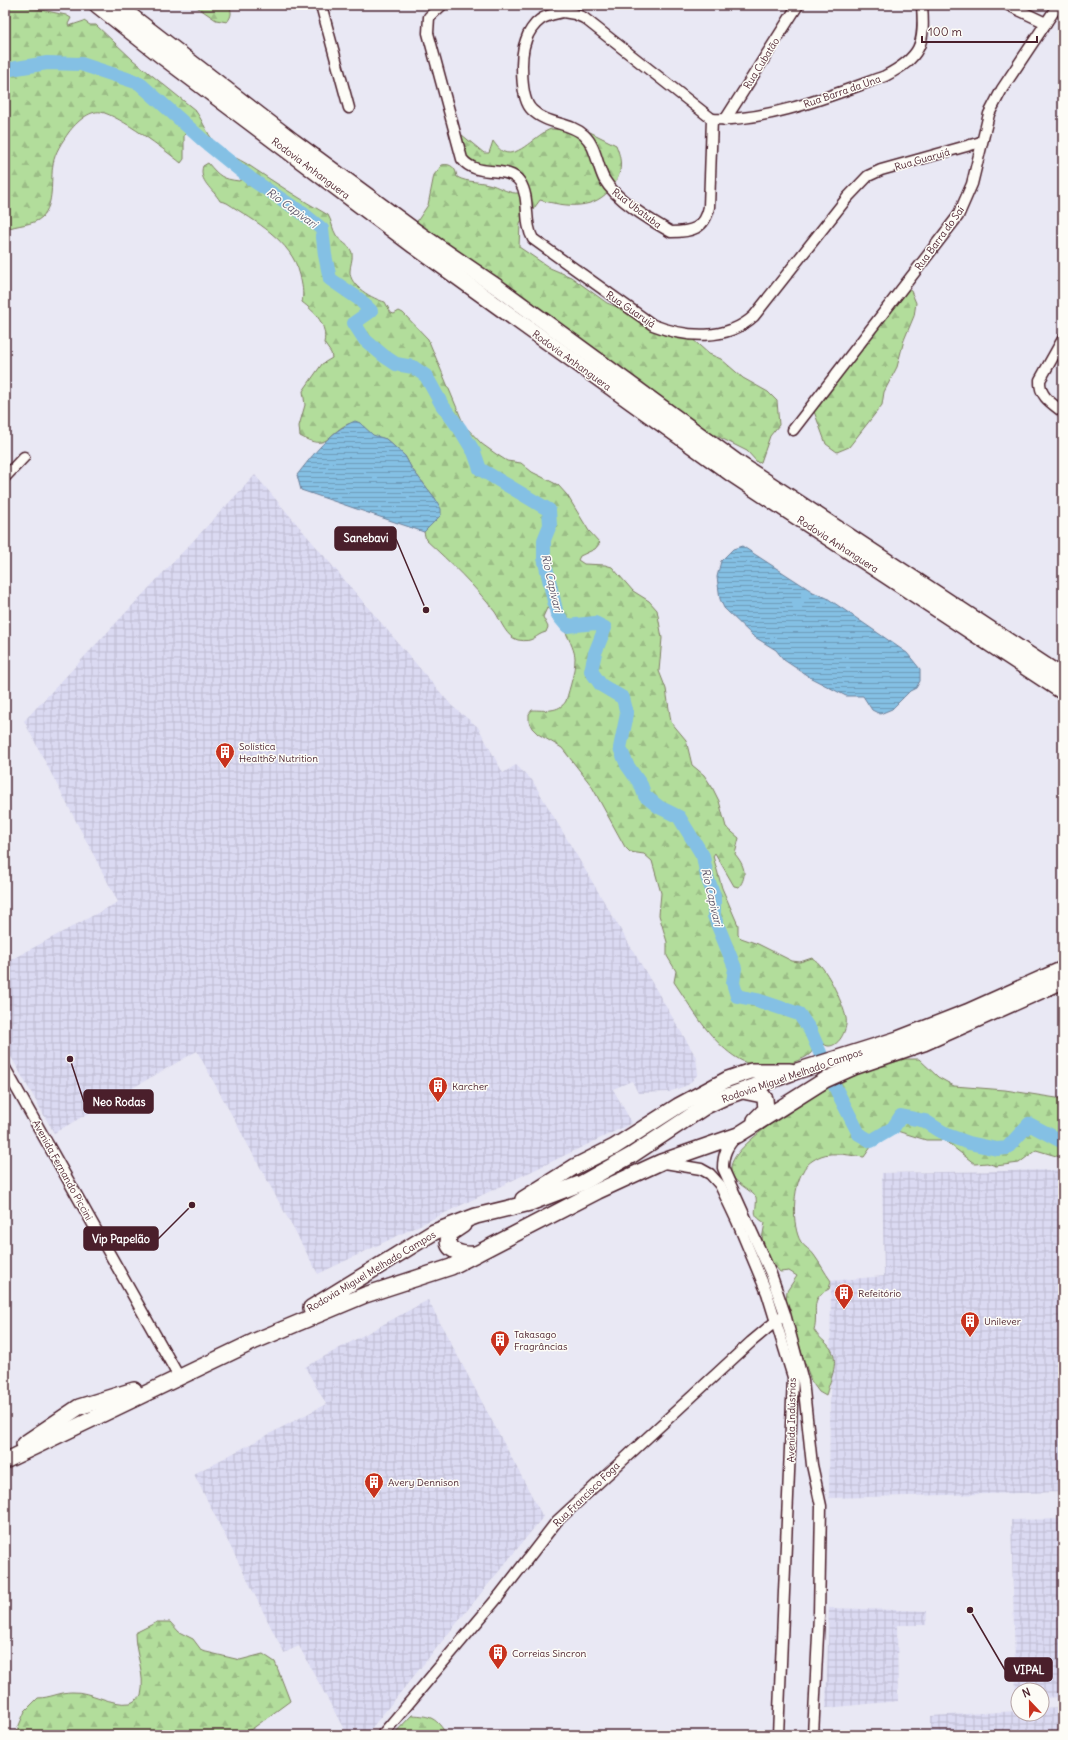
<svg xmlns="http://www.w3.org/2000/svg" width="1068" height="1740" font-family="Delius,sans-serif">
<defs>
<pattern id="industrial-grid" width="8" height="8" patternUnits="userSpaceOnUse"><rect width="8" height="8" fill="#dbdaf2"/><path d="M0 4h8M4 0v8" fill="none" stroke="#bdbbd0"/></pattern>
<pattern id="forest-firs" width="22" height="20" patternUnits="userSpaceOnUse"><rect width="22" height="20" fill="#b2dd9b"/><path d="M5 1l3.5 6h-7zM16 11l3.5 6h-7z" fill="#9bbd86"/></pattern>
<pattern id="water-rules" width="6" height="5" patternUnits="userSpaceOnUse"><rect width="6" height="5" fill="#84c0e4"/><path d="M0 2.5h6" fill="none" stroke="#6e9bb9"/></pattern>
</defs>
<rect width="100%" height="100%" fill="#e9e8f4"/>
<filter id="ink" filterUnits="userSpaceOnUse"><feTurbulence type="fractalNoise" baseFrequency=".025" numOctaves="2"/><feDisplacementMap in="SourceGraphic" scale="8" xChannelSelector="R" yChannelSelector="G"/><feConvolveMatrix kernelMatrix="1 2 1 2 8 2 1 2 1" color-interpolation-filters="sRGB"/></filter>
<g filter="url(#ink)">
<!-- industrial -->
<g fill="url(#industrial-grid)">
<path d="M255,475L452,706L478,727L503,773L516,765L532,780L696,1057L698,1074L688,1085L669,1092L638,1093L632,1081L613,1089L632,1123L318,1274L197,1051L54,1133L5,1046V963L118,902L24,721Z"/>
<path d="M1063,1170V1492L829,1498L831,1281L884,1276L882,1173Z"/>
<path d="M428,1300L543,1517L366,1735H347L299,1646L284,1653L194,1474L326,1404L305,1367Z"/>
<path d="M1063,1519V1697L1042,1698V1690H1018V1698H1016L1011,1520Z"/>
<path d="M829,1608L927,1611L926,1625H897L898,1701L826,1708Z"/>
<path d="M1063,1708V1735H931V1716L1018,1711V1714H1042V1709Z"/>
</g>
<!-- forest -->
<g fill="url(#forest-firs)" stroke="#7e7e63">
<path d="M5,5H18L66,15L71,18L68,24L69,26L84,21L90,25H96L133,60L195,110C204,122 208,138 220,148C228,155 239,159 247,164C274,182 300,199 328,215C332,221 332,229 336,235C340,242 350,245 352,253C353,260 350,265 350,271C349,286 373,299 385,302L391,313L394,314L399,311L403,313L428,339L464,425L482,444L496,454L507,461L521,463L532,472L558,485L567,495L589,531L600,543L595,549L580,556L578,560L584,564L605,565L612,567L633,591L649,601L657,610L662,638L659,671L666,689L671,722L686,740L692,765L704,775L712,787L719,801L726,827L739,838L735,854C744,865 748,875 739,887L734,886L715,853L713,856L722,888L738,925V935L741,938L758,944L792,961L800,962L812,958C825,964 843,1003 846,1018C848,1027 840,1047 828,1046C822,1045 816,1035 812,1031C815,1052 815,1054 794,1062C734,1086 702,1023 674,982L676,971L667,956V942L659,915L661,893L652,861L644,854L630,852L625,847L591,785L562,748L538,734L532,728L529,722V714L532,710C544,710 559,713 566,701C570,687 575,672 575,658C575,647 557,613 547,608L543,617L548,627L546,632C534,635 535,643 518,640C506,637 501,621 495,612C474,585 451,563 426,540L424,532L441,515L435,498L412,469L405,456L386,439L373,436L360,423C357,423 351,423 348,424C326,434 329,452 300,436L299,426L305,405L303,391L322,364L332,358L331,353L324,343C328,325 315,312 302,302C304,292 302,285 300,275C291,240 256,222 227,203L220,201C213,189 198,181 203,166L208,163C219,176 222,179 239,181L244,178L243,175L193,134L187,132L184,135V159L181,163C165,150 120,116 101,112C89,110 76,123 69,132C62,142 55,152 53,164C50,182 55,203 42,217C33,226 16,224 5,230Z"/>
<path d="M194,5H229C232,12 232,16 227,22L216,20Z"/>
<path d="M551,129L588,131L616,145C622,160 623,172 613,186C595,211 567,207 540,200L532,211L523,218L520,223L519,247L550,268L571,277L607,303L634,314L651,325L690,337L709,354L721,359L743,378L768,392L777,401L779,425L770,436L761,462L758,463L747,451L715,435H709L416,223L428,205L434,175L442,165C451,163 456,168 457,177C468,183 480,181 492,185C501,188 510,194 519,193L520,185L466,164L456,130L484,153H489L493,141C496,145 500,151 504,152C519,158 536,134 551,129Z"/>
<path d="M899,285L911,291L916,303L914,316L904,340L897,367L884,392L882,405L849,447L837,452L826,444L812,406Z"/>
<path d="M905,1059H919L938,1077L954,1086L1005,1090L1063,1099V1158L1036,1150L1019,1163L996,1166L987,1163L975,1164L944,1140H926L897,1131L888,1133L876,1140L864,1157C852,1156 833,1151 821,1156C814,1159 806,1164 803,1171C793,1187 791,1226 801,1242C804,1247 811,1250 814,1255C820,1263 825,1273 831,1281L829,1289C808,1299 819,1311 814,1330C818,1338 826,1341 831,1349C840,1364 829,1381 826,1396L819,1392L811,1381L787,1309L786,1300L787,1291L797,1276L789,1271L780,1272L769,1259L762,1239L765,1223C749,1213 758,1212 756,1197C749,1188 730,1182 731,1168C731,1141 828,1087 852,1076C869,1069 887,1064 905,1059Z"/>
<path d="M157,1622H170L179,1632L193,1639L202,1651L240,1660L263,1654L275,1662L290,1701L252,1729L233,1735H15L25,1711L38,1698C50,1698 60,1692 72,1692C91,1691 111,1706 130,1703C134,1702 138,1698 141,1696C146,1674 135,1655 135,1633Z"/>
<path d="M412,1715C432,1716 436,1718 447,1735H393Z"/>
</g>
<!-- water -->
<g fill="url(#water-rules)" stroke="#6d809a">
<path d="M355,421L360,423L373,435L386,439L405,456L412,469L435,498L441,509V515L424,532L301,490L297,475C313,455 330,431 355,421Z"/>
<path d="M742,546L813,592L827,598L907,653L920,669V681L916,688L910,691L892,709L880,714L872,710L863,696H846L811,678L784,660L776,650L753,636L724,608L720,599L717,577L721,561L733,549Z"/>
</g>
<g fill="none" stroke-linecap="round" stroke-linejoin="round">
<!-- river -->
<path stroke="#84c0e4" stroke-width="14" d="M5,70L47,63L81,64L139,83L204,141L251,179L301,212L322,229L325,255L330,279L359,299L371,311L354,323L365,340L384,356L396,364L413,367L426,376L442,405L460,429L474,452L480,469L549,510L550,525L544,540V558L557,614L567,626L595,623L605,628L595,653L591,671L601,685L623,698L627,714L620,748L627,765L641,785L645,796L659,807L679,817L703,856L707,877L714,895V916L735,968L733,983L737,996L757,1000L799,1014L810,1030L837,1091L859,1134L871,1141L893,1128L901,1116L925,1121L947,1135L969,1143L997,1149L1007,1148L1029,1124L1063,1142"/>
<defs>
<g id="minor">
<path d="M321,5L349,108"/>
<path d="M442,5L429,17L428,33L462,159C477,179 508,164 520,182C531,199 523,222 533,239L653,325C686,338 727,341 754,316L847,198L868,176L881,170L981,142"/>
<path d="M1008,5L1046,23"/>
<path d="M563,12L575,14L584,18L712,119L709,207C705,229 691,232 671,232C650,220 616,200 604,179C597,165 596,146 584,135C570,122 547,125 532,110C520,99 520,55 526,40C528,33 534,24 540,20C546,15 555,14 563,12Z"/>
<path d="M712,119C768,122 832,95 885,76C921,57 925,45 922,5"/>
<path d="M725,120L798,5"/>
<path d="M1063,339L1040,380C1039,396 1051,403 1063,412"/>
<path d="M793,430L958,216L972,184L989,114L1002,89L1058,5"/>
<path d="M5,477L24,457"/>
<path d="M5,1068L179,1377"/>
<path d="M737,1136C727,1146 723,1154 723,1168L771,1274L785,1314L803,1381L812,1465L821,1506L819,1615L813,1735"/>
<path d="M665,1163L701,1169L710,1174L720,1185L737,1221L767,1293L793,1377L778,1735"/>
<path d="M382,1735L499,1596L557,1521L751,1342L782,1316"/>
</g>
<g id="highway">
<path d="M97,5L163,57L414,246L730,473L1063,692"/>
<path d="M117,5L293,141L418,233L500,289L738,463L1063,677"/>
<path d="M743,1091L762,1095L765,1099L766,1109L755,1120"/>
<path d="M523,1199L574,1167L614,1147L678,1106L728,1079L751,1071H790"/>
<path d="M463,1225L451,1233C440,1251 463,1255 476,1254"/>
<path d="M311,1308L434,1232L476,1216L530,1203L582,1183L632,1155L706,1106L725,1097L797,1071L898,1039L967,1012L1063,969"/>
<path d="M24,1444L79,1407L134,1390"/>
<path d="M5,1461L255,1341L365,1295L451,1267L598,1191L661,1162L738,1135L825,1080L854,1067L924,1043L1063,981"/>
</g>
</defs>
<!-- minor casing -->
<use href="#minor" stroke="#4a1f2b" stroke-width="13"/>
<!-- highway casing -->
<use href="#highway" stroke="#4a1f2b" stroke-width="18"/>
<!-- minor -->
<use href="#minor" stroke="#fdfcf7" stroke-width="10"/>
<!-- highway -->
<use href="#highway" stroke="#fdfcf7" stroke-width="15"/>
</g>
</g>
<!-- icons -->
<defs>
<symbol id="building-pin" viewBox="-11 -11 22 30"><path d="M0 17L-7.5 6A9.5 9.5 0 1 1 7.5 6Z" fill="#c8321e" stroke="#fdfcf7"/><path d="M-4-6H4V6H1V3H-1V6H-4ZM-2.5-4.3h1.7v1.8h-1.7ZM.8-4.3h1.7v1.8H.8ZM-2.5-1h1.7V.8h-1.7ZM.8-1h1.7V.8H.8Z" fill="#fff"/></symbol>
</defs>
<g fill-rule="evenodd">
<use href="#building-pin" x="214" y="741" width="22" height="30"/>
<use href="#building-pin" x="427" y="1075" width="22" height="30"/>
<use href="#building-pin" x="833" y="1282" width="22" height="30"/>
<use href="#building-pin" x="959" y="1310" width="22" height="30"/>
<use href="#building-pin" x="489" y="1329" width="22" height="30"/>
<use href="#building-pin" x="363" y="1471" width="22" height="30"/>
<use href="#building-pin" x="487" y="1642" width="22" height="30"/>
</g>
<g text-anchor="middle" stroke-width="3" stroke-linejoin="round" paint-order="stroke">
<!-- street labels -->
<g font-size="10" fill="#4a1f2b" stroke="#fdfcf7">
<text transform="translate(761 63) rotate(-58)" y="4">Rua Cubatão</text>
<text transform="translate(842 91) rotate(-19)" y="4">Rua Barra da Una</text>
<text transform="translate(922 159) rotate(-16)" y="4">Rua Guarujá</text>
<text transform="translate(311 168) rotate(37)" y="4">Rodovia Anhanguera</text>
<text transform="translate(637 208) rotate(37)" y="4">Rua Ubatuba</text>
<text transform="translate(939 238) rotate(-54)" y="4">Rua Barra do Saí</text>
<text transform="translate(631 309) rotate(34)" y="4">Rua Guarujá</text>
<text transform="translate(572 360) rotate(36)" y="4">Rodovia Anhanguera</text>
<text transform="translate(838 544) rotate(33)" y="4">Rodovia Anhanguera</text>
<text transform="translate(792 1075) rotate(-19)" y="4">Rodovia Miguel Melhado Campos</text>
<text transform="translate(63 1170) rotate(61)" y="4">Avenida Fernando Piccini</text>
<text transform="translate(371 1271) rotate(-31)" y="4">Rodovia Miguel Melhado Campos</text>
<text transform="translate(791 1420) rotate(-89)" y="4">Avenida Indústrias</text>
<text transform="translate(586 1494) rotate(-44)" y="4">Rua Francisco Foga</text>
</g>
<!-- poi labels -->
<g font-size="10" fill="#4a1f2b" stroke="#fdfcf7" text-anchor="start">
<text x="239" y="750">Solística<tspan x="239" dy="12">Health&amp; Nutrition</tspan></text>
<text x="452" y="1090">Karcher</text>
<text x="858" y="1297">Refeitório</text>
<text x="984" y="1325">Unilever</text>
<text x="514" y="1338">Takasago<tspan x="514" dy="12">Fragrâncias</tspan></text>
<text x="388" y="1486">Avery Dennison</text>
<text x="512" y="1657">Correias Sincron</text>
</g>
<!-- water labels -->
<g font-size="11" font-style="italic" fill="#5e576c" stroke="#fdfcf7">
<text transform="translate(292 208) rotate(36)" y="4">Rio Capivari</text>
<text transform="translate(552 583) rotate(77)" y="4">Rio Capivari</text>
<text transform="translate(712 897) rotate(77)" y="4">Rio Capivari</text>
</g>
</g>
<!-- callouts -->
<path fill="none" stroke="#4a1f2b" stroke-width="1.5" d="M426 610L396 539M70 1059L84 1102M192 1205L158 1239M970 1610L1005 1670"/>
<g fill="#4a1f2b" stroke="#fdfcf7" stroke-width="1.5">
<circle cx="426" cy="610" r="4"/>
<circle cx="70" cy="1059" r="4"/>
<circle cx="192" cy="1205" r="4"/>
<circle cx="970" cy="1610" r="4"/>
</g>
<g fill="#4a1f2b" stroke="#4a1f2b" stroke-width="1.5">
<rect x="335" y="527" width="61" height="23" rx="4"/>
<rect x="84" y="1090" width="69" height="23" rx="4"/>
<rect x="84" y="1227" width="74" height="23" rx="4"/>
<rect x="1005" y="1658" width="47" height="23" rx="4"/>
</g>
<g font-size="11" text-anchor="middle" font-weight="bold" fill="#fff">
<text x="366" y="542">Sanebavi</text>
<text x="119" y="1106">Neo Rodas</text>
<text x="121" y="1243">Vip Papelão</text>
<text x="1029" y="1674">VIPAL</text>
</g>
<!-- margin -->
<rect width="1068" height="1740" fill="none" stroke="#fdfcf7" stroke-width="20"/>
<rect x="10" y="10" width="1048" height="1720" fill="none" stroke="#4a1f2b" stroke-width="1.5" filter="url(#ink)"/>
<!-- north arrow -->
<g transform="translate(1030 1702) rotate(338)"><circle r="19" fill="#fdfcf7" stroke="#b5a4a5"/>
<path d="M0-3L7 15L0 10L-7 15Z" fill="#c8321e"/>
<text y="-6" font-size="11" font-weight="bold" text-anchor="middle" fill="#4a1f2b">N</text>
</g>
<!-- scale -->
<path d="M922 36v6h115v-6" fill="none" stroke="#4a1f2b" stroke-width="2"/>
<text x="928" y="36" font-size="12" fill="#4a1f2b" stroke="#fdfcf7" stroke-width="3" paint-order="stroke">100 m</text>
</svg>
